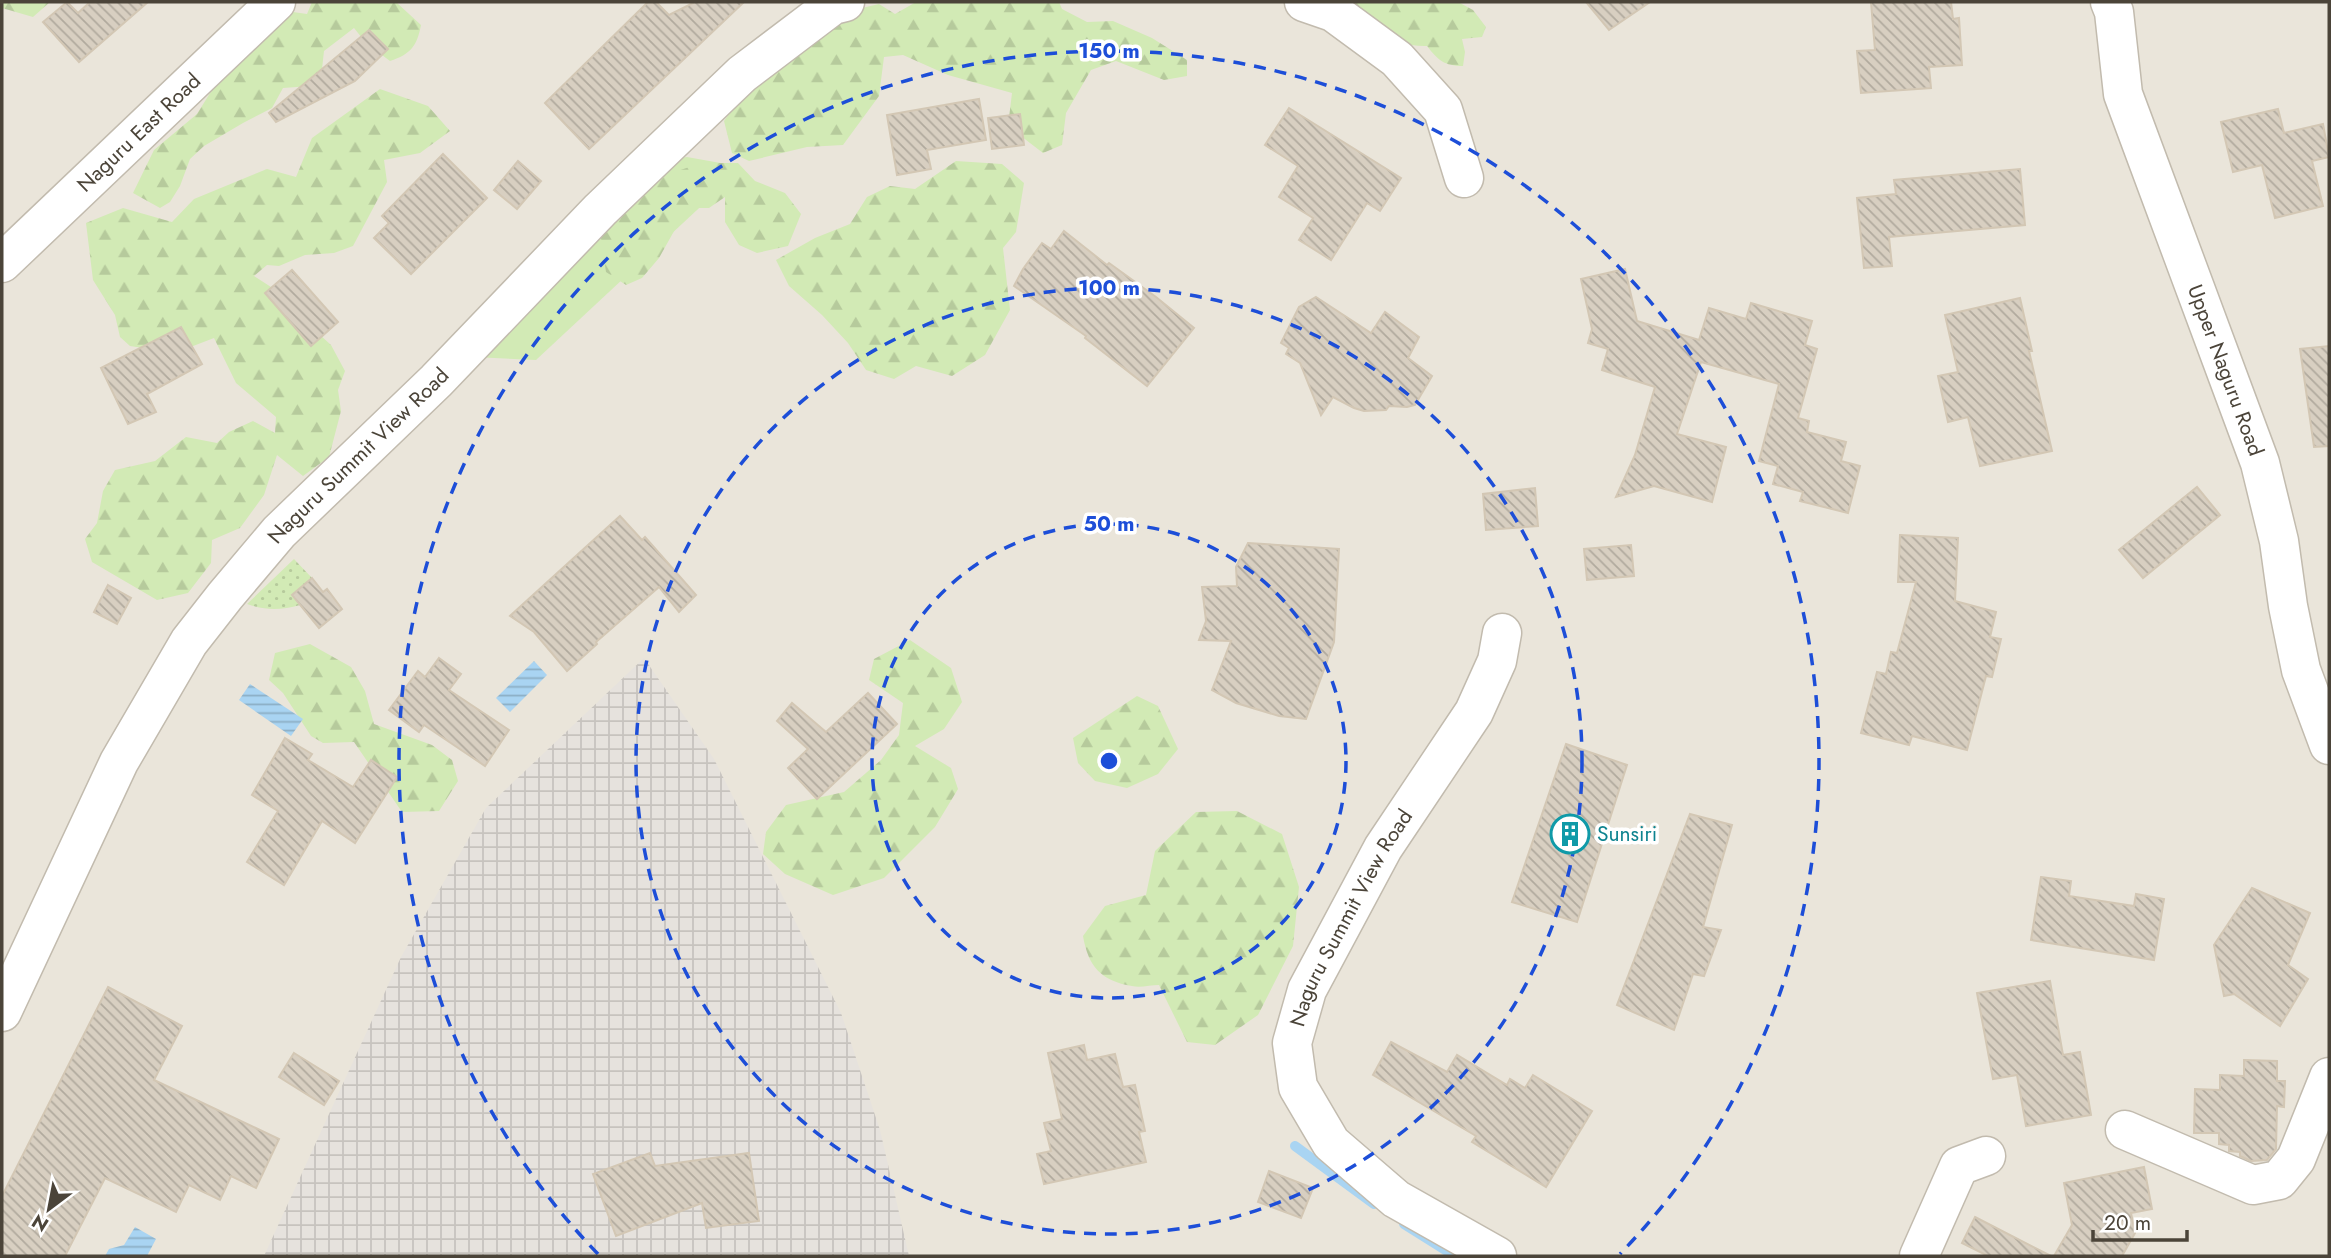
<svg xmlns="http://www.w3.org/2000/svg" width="2331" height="1258" font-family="Jost,sans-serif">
<defs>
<pattern id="industrial-grid" width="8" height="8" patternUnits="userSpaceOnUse" patternTransform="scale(1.75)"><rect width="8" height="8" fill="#e6e2dd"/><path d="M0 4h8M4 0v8" fill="none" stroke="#c7c3be"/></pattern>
<pattern id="forest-firs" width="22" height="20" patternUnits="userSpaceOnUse" patternTransform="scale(1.75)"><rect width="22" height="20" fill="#d2eab5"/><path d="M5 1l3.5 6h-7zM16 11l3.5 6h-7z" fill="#b6ca9c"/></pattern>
<pattern id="garden-dots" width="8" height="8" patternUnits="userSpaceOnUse" patternTransform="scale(1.75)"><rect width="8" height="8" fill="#d2eab5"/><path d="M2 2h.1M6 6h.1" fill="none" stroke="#b6ca9c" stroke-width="1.8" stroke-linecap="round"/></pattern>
<pattern id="water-rules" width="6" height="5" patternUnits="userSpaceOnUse" patternTransform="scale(1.75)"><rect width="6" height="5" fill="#a9d4f2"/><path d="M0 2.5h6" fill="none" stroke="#8caec5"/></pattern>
<pattern id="building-back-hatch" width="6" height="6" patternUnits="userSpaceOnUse" patternTransform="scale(1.75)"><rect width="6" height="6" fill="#d8cfc1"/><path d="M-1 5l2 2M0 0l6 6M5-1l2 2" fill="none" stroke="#b1aa9e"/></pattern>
</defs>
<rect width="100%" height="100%" fill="#f6f3ec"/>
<!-- residential -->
<rect fill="#eae5da" x="2" y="2" width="2327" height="1254"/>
<!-- industrial -->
<path fill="url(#industrial-grid)" d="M644,658L714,759L841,1013L880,1130L909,1256H264L401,957L486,808Z"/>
<!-- grass -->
<path fill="#d2eab5" d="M687,157L726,164L712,196L536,360L473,357L672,159Z"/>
<!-- forest -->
<g fill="url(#forest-firs)">
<path d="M2,2H50L33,17L2,8Z"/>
<path d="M312,2H396L421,25C417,46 411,54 390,61L366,43L354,28L324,51L321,78L311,86L283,88L272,108L243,123L204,146L190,159L180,186L170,202L160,208L133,193L154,150L197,114L225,69L270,24L293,12L307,14Z"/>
<path d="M916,2H1059L1062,9L1087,22L1113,21L1152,38L1187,60V76L1164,80L1116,61L1091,70L1066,113L1062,145L1043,153L1008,126L1012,93L948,75L903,55L884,57L879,96L843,145L807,147L749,161L732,153L724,121L749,86L777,72L800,45L845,12L879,4L895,14Z"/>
<path d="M1347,2H1458L1473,10L1486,27L1482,37L1462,39L1465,52L1463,66C1444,66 1438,60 1427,46C1389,47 1372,26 1347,2Z"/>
<path d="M380,89L428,106L450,131L420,153L384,160L387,182L353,246L334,253L305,255L279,266L267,265L254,276L288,298L309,325L331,345L345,371L338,390L341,411L329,457L303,476L277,455L264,495L240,528L212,540L211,563L188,593L157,600L92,562L85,539L97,523L103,491L115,470L155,461L186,437L217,443L229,432L253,421L275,433L276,417L236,383L214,338L175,353L130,346L120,337L115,315L93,280L86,223L123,208L172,222L194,199L267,169L296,177L312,138Z"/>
<path d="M956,161L1002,164L1024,183L1016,232L1003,248L1010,310L985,355L952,376L916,366L894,379L866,370L848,343L822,315L789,286L776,260L815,238L850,224L867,197L890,186L915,189Z"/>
<path d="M701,163H738L755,181L785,193L801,214L788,246L757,253L739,245L725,222V197L709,208H687L659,258L642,278L626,285L606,272L601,238L621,203L660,177Z"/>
<path d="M910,640L951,668L962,702L944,729L915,746L951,768L958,789L935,827L884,878L833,895L785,874L763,854L766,832L786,805L844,792L881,760L899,735L903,703L869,680L874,659Z"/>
<path d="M310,644L351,667L365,691L374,724L432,745L452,760L458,781L439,811L402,812L354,742L323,743L311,736L283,693L269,680L275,653Z"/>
<path d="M1137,696L1158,706L1178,749L1158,774L1127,788L1095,781L1078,763L1073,738Z"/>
<path d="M1237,811L1282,834L1299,887L1293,946L1258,1015L1215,1045L1187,1042L1159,985C1151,985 1140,988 1132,986C1101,981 1088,966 1083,936L1105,906L1146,895L1155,851L1196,812Z"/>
</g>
<!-- garden -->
<path fill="url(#garden-dots)" d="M294,559L312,578L292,595L300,605C282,610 266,611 247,604Z"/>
<!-- water -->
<g fill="url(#water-rules)">
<path d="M534,661L547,675L510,712L496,698Z"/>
<path d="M250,684L303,719L291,736L239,700Z"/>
<path d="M135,1227L156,1239L147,1256H105L109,1249L124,1245Z"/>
</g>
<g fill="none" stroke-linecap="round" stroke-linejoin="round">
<!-- stream -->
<g stroke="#a9d4f2" stroke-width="10">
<path d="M1295,1146L1374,1204"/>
<path d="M1404,1224L1455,1256"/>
</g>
</g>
<!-- building -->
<g fill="url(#building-back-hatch)" stroke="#d3c7b4" stroke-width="2">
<path d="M67,2L78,13L90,2H148L79,62L43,22Z"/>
<path d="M648,2H656L669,15L695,2H744L589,149L545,103Z"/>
<path d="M1586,2H1650L1609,30Z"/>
<path d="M1871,2H1951L1953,19L1959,18L1962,65L1929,67L1931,88L1861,93L1857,51L1875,50Z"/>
<path d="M369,30L388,49L355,81L276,122L269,113Z"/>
<path d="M979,99L986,140L927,150L931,169L897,175L887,115Z"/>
<path d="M1289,108L1401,178L1380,211L1367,203L1331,260L1299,240L1313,218L1279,197L1298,166L1265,145Z"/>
<path d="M2278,109L2284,133L2323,124L2329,157L2312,161L2323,206L2275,218L2262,165L2233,172L2221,122Z"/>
<path d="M1020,114L1024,145L992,149L988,118Z"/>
<path d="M443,154L487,198L411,274L374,238L389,223L382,216Z"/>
<path d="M518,161L541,181L517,209L494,190Z"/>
<path d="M2020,169L2025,225L1889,237L1892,266L1864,268L1857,198L1896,194L1894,180Z"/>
<path d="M1064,231L1107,265L1109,263L1156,297L1194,328L1147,386L1085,338L1086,336L1014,286L1023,269L1042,243L1051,249Z"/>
<path d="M1625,269L1637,321L1699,340L1709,308L1746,319L1751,303L1812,321L1805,345L1817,349L1798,418L1809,421L1807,432L1846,442L1841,461L1860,466L1848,513L1800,501L1803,492L1773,484L1778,466L1759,461L1779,384L1701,362L1677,434L1726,447L1712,502L1654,486L1616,497L1635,455L1655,387L1602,370L1608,349L1588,343L1592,329L1581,279Z"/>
<path d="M292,270L338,322L311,346L265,293Z"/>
<path d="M1316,297L1371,333L1385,312L1419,337L1408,358L1432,376L1415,405L1407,407L1389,406L1386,410L1364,411L1354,408L1333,397L1321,415L1300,363L1286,354L1289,348L1281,343L1299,307Z"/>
<path d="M2020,298L2032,351H2029L2052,451L1980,466L1968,417L1948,422L1938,376L1958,372L1945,315Z"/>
<path d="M181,327L202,364L147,394L156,412L128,424L101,368Z"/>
<path d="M2329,346V446L2314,447L2300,349Z"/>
<path d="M2197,487L2220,515L2143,578L2119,550Z"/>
<path d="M1535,488L1538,526L1486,530L1483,494Z"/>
<path d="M620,516L642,540L645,537L696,595L679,612L659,587L596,642L597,644L567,671L534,632L510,616Z"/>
<path d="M1900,535L1958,538L1955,601L1996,612L1990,637L2001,639L1992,677L1986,676L1967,750L1912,736L1909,745L1861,733L1877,672L1886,674L1891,652L1897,653L1916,582H1898Z"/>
<path d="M1248,543L1339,549L1334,642L1306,719L1279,716L1236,703L1212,690L1231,641L1199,640L1206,621L1202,587L1237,586L1236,567Z"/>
<path d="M1631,545L1634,576L1587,580L1584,549Z"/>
<path d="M312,578L323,592L327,589L342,609L319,628L292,595Z"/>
<path d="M108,585L131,598L117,624L94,612Z"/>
<path d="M439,658L461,674L449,690L509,730L485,766L424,725L419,732L389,710L418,671L425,677Z"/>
<path d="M868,693L897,724L817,799L788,768L808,749L777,721L792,703L826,732Z"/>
<path d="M285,738L312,754L308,760L353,787L371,760L397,777L355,843L322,821L284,885L247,862L278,811L252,795Z"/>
<path d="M1566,744L1627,765L1577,922L1512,902Z"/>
<path d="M1690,814L1732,825L1703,927L1721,930L1704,976L1693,974L1674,1030L1617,1005Z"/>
<path d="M2041,877L2071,881L2069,896L2134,906L2136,894L2164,899L2154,960L2031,940Z"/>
<path d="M2252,888L2310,913L2288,965L2308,979L2280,1026L2234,994L2224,996L2214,945Z"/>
<path d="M2050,981L2063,1055L2080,1052L2091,1115L2026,1126L2017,1075L1993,1079L1977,993Z"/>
<path d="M108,987L182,1026L154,1080L279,1139L256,1188L231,1176L220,1200L189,1185L176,1212L105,1178L65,1256H2V1196Z"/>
<path d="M1391,1042L1447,1072L1457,1055L1507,1085L1510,1079L1525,1088L1533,1075L1592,1111L1546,1187L1472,1142L1476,1136L1373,1075Z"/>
<path d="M1084,1045L1087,1060L1115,1054L1123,1087L1135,1085L1145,1131L1139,1132L1146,1162L1044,1184L1037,1154L1051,1151L1044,1123L1062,1119L1048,1053Z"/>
<path d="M294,1053L339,1081L324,1105L279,1077Z"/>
<path d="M2244,1060L2277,1061V1081H2285L2284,1107L2277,1106L2276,1149L2267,1160L2251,1161L2240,1156V1152L2229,1151V1145L2219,1144V1133H2194L2195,1089L2220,1090V1075L2244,1076Z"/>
<path d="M650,1153L655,1166L749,1153L759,1221L706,1228L702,1203L616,1236L593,1174Z"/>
<path d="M2144,1167L2152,1209L2131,1213L2135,1233L2122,1256H2054L2072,1225L2064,1183Z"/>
<path d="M1269,1171L1313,1188L1301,1218L1258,1202Z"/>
<path d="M1975,1217L2051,1256H1988L1962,1243Z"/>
</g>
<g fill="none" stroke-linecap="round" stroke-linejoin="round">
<defs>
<g id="minor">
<path d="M1304,2L1333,12L1397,59L1443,110L1464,178"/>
<path id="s1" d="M2110,2L2114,12L2123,94L2260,463L2279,541L2288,606L2301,670L2329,745"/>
<path id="s2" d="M2,263L276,2"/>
<path id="s3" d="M2,1012L119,762L189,642L225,596L279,532L436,381L600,210L742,74L833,5L845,2"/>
<path d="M2125,1130L2253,1185L2279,1180L2296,1159L2329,1077"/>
<path id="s4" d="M1497,1256L1396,1199L1331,1143L1298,1087L1292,1043L1307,990L1383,848L1474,712L1497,661L1502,633"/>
<path d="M1919,1256L1959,1166L1986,1156"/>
</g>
</defs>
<!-- minor casing -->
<use href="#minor" stroke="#c2bbae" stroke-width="41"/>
<!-- minor -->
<use href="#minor" stroke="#fff" stroke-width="38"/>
</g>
<!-- distance rings -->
<g fill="none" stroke="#1d4ed8" stroke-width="3.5" stroke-dasharray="12 9">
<circle cx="1109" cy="761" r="237"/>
<circle cx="1109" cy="761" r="473"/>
<path d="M598 1254A710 710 0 1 1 1620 1254"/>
</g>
<!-- icons -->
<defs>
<symbol id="building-ring" viewBox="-11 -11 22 22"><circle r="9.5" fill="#fff" stroke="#0f9aa8" stroke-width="1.5"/><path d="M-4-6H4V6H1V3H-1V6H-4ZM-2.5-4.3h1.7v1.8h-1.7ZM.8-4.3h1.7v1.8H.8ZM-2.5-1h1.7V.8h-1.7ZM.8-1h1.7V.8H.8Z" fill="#0f9aa8"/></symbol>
</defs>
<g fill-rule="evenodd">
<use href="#building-ring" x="1548" y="812" width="44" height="44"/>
</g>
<g text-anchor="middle" stroke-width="7" stroke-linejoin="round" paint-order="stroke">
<!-- street labels -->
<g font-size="21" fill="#4b4439" stroke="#fff">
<text dy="7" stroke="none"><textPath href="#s2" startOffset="189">Naguru East Road</textPath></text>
<text dy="7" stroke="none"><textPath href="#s1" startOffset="388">Upper Naguru Road</textPath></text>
<text dy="7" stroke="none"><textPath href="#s3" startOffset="667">Naguru Summit View Road</textPath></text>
<text dy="7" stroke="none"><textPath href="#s4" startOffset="450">Naguru Summit View Road</textPath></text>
</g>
<!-- culture labels -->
<g font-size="21" fill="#0d838f" stroke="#fff" text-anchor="start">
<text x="1597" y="841">Sunsiri</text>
</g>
</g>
<circle cx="1109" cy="761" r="10" fill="#1d4ed8" stroke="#fff" stroke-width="3.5"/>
<g font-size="21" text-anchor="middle" font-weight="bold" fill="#1d4ed8" stroke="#fff" stroke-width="7" stroke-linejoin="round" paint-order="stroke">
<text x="1109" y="58">150 m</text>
<text x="1109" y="295">100 m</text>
<text x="1109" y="531">50 m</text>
</g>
<!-- border -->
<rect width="2331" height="1258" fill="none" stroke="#4b4439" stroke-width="7"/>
<!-- north arrow -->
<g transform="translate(49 1209) rotate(212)" stroke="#ffffff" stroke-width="5" paint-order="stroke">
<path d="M0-5L12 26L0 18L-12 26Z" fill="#4b4439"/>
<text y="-10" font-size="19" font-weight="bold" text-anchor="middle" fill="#4b4439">N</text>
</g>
<!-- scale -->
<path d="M2093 1230v10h94v-10" fill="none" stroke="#4b4439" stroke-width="3.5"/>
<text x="2104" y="1230" font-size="21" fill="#4b4439" stroke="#ffffff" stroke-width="5" paint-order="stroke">20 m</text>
</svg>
